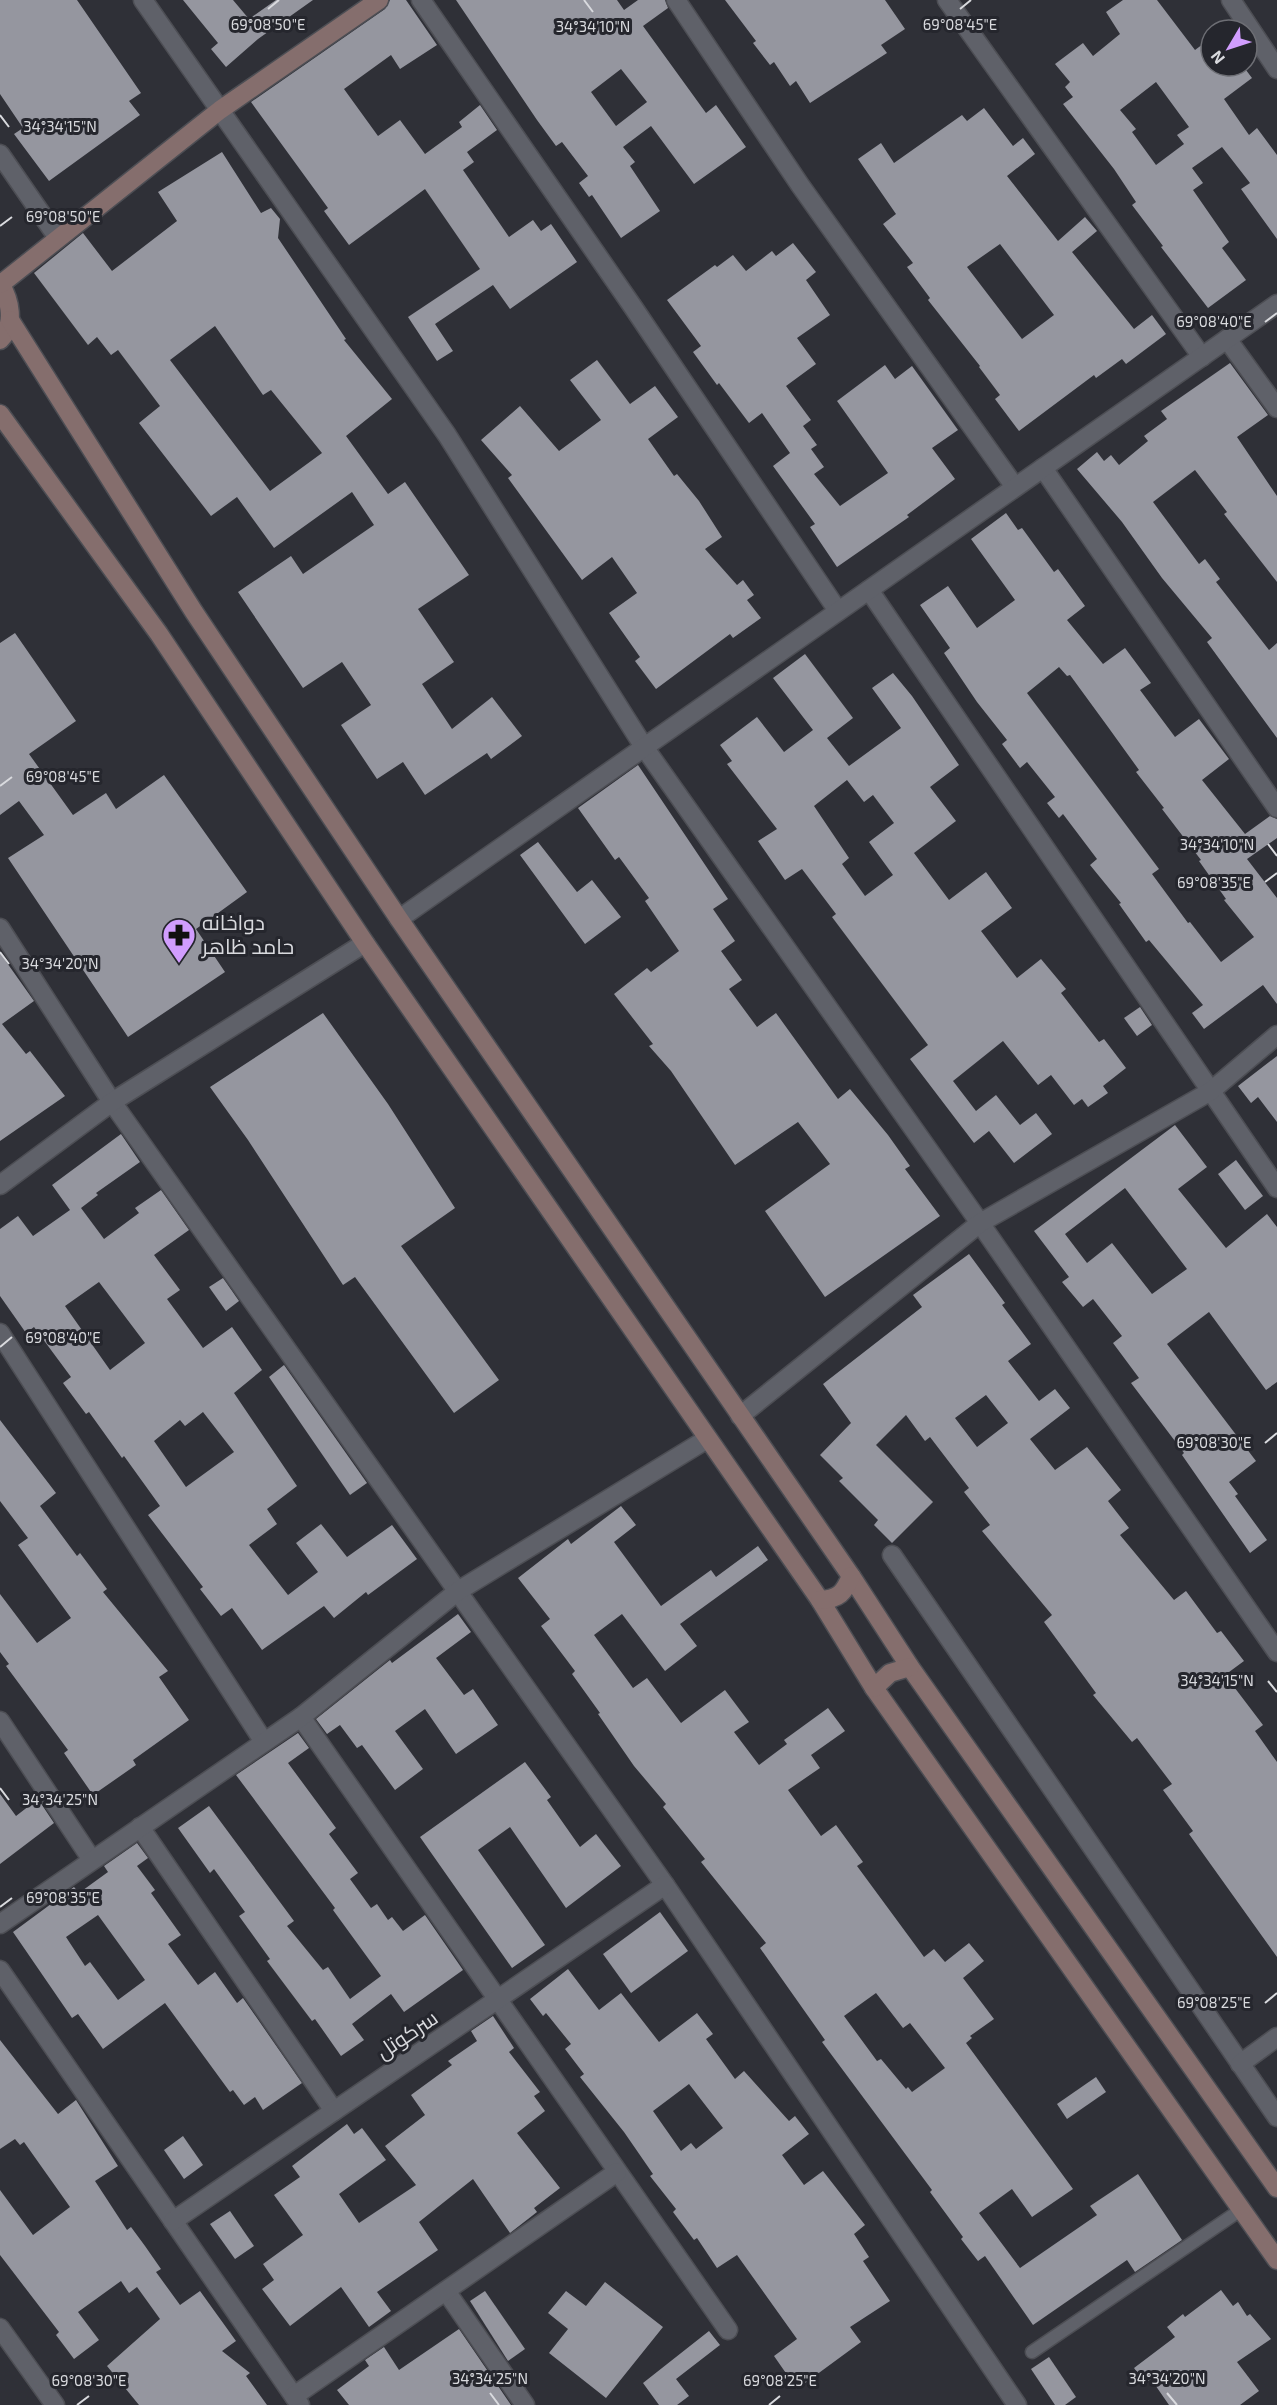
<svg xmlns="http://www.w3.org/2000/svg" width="1277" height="2405" font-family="'Exo 2',Cairo,sans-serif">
<rect width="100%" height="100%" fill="#2f3037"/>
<!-- building -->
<g fill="#95969f" fill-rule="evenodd">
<path d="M0,0H77L141,93L129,101L140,115L49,181L14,134L23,128L0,94Z"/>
<path d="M183,0H233L249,19L276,0H313L258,39L226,67L211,49L218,43Z"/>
<path d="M390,0H406L437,45L400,69L391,55L344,89L378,136L400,120L425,154L462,127L459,122L480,105L497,130L467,152L474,162L463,170L509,237L533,220L541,231L551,224L577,262L510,309L493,285L435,324L453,351L437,361L408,317L480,269L425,189L349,245L324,211L328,208L251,102L385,9Z"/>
<path d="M456,0H617L624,10L638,0H665L668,8L643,26L706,113L716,105L746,147L694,184L651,126L623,147L635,162L630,166L660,211L621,238L592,195L589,197L579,183L588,176L562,142L556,146L537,120ZM621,69L647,102L616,126L591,92Z"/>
<path d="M725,0H885L905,29L881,45L887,53L810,103L796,81L790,86L774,62L770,65L753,43L756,41Z"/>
<path d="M1123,0H1157L1195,50L1211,38V66H1243L1252,78L1224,99L1249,135L1257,128L1277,155V239L1241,189L1250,183L1222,147L1192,168L1203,183L1193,190L1229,242L1222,248L1246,280L1208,308L1161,247L1163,246L1132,205L1136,202L1114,169L1063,104L1073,97L1065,87L1070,82L1055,64L1083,43L1093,56L1120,34L1106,12ZM1156,82L1189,127L1177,135L1184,144L1156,165L1132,132L1136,129L1120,110Z"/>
<path d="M984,108L1013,146L1023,138L1035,154L1007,176L1058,241L1085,217L1097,231L1072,252L1134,329L1152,315L1166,334L1126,364L1122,359L1096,378L1094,375L1019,431L995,399L1000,395L979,367L980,366L928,300L930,298L907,267L913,263L883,224L896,214L858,159L881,143L894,163L962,115L967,121ZM1000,244L1054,315L1022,339L967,267Z"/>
<path d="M222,152L261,213L271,208L280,219L278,238L346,339L344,340L392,399L346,436L388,494L405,482L469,575L418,609L454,662L422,684L452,729L492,697L522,736L491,759L487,753L425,795L403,762L377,779L341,725L371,705L342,662L303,688L238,592L291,556L303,574L374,525L352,492L274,548L237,497L211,516L139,423L160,406L118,350L111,355L97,337L88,345L34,273L83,233L112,271L177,221L158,192ZM215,326L263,395L271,390L322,453L270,491L170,360Z"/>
<path d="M793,243L816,272L806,280L830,315L797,338L816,364L786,386L811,420L803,426L817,445L811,449L824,467L814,474L840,506L888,473L837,401L885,365L895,379L912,366L958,430L932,448L955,479L907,515L909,517L837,567L810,527L815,524L773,466L790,453L762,413L749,423L719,383L717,385L693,352L701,346L667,300L715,265L717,267L733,255L746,271L772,251L776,256Z"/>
<path d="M597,360L630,404L655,386L678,417L648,439L674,476L677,474L699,501L722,537L705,549L737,585L743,580L754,595L747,600L761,618L733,638L730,634L656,689L635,661L640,657L609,613L637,593L612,557L582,580L508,478L512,475L481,440L520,406L559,451L601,420L570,380Z"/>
<path d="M1230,363L1268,415L1237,437L1277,496V582L1224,514L1227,512L1195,470L1153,502L1199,564L1205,559L1220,579L1216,582L1269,650L1277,643V738L1207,642L1212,638L1162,578L1122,522L1077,469L1097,452L1104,461L1111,455L1119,465L1148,441L1144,436L1167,419L1161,411Z"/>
<path d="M1006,513L1018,530L1022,528L1054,572L1058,569L1085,606L1067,620L1103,664L1125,648L1151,683L1140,690L1175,737L1199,719L1229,759L1202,780L1245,834L1270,816L1277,819V838L1247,859L1277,898V1004L1263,985L1204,1029L1192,1013L1203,1005L1149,940L1146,942L1119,904L1121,903L1090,865L1097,859L1063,814L1059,818L1047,803L1055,797L1027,762L1020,768L1002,744L1007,740L977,702L944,653L950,648L920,605L948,586L977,628L1015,600L971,539ZM1059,667L1067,676L1070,675L1108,727L1139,770L1136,772L1164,808L1162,809L1201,860L1199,861L1226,899L1224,900L1254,937L1221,962L1190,922L1188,923L1152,874L1159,869L1027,693Z"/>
<path d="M15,633L76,721L29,754L73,815L106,793L116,809L164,775L247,892L196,929L225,972L128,1037L8,858L44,835L19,801L0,815V643Z"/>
<path d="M805,654L853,718L827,738L849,766L901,728L872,688L893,673L912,696L959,765L930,787L956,821L914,853L949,900L986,872L1012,908L981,931L1017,978L1041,959L1066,989L1061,993L1099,1042L1104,1039L1126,1068L1103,1086L1108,1093L1088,1107L1082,1099L1074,1105L1051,1075L1038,1085L1003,1041L953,1081L976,1111L996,1095L1020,1125L1036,1113L1052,1134L1014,1163L989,1131L974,1143L910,1059L928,1045L832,917L836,914L802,869L785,880L758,841L777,829L727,764L732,761L720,745L757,717L784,752L813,730L773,678ZM847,780L864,802L873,795L894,823L869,842L893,875L865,896L842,864L849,858L814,806Z"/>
<path d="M638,765L728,899L713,909L735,941L721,951L742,980L729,989L757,1027L776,1013L838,1099L850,1089L888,1135L910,1166L905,1169L940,1216L825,1297L765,1211L830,1164L798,1122L735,1165L671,1071L649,1046L653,1044L614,994L647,968L651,972L679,951L645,901L649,898L619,857L615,860L578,808Z"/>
<path d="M538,842L577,892L592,880L621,917L585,944L520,855Z"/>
<path d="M0,953L34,1001L2,1024L26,1054L30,1051L65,1096L0,1141Z"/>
<path d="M1140,1007L1152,1025L1137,1036L1124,1018Z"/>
<path d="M323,1013L388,1104L455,1208L401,1246L499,1380L454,1413L355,1277L343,1285L248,1140L210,1087Z"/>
<path d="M1277,1056V1122L1258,1097L1251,1103L1238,1086Z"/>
<path d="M1175,1125L1207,1167L1178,1189L1226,1248L1267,1214L1277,1227V1382L1266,1390L1209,1312L1167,1344L1256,1461L1229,1482L1238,1494L1235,1496L1267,1540L1250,1553L1182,1455L1184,1453L1131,1383L1139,1378L1113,1343L1122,1336L1093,1299L1083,1307L1062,1282L1069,1277L1034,1231ZM1125,1188L1187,1269L1152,1294L1112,1243L1087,1263L1065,1234Z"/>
<path d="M121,1134L140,1162L96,1193L98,1195L81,1208L104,1239L139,1213L135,1208L161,1190L189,1230L154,1255L180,1290L167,1299L203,1348L232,1327L262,1370L234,1393L297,1486L267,1509L277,1524L249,1545L288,1595L318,1572L296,1543L321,1524L347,1557L392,1525L417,1559L368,1595L366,1592L334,1618L324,1606L262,1650L232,1608L221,1616L200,1589L203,1587L148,1515L160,1506L124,1456L122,1458L89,1412L86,1414L63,1383L71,1377L34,1327L26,1333L0,1296V1229L18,1216L33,1236L70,1210L52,1185ZM99,1282L145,1343L110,1370L65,1306ZM203,1412L234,1452L186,1487L154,1441L180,1420L185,1426Z"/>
<path d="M1236,1160L1263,1196L1245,1210L1218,1174Z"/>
<path d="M969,1254L1005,1303L1002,1305L1031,1344L1008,1361L1039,1401L1055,1389L1070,1408L1030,1439L1055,1470L1087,1447L1121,1490L1108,1501L1129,1528L1120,1535L1174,1600L1186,1591L1217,1633L1221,1631L1244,1661L1225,1675L1263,1725L1255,1731L1277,1762V1957L1189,1834L1193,1831L1163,1790L1172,1784L1137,1738L1132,1742L1093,1695L1096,1693L1044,1622L1052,1615L982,1531L990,1525L964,1492L969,1488L930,1437L925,1441L906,1415L876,1445L933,1502L892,1543L874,1525L878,1520L839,1481L843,1478L820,1455L851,1423L823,1384L922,1307L913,1295ZM986,1395L1008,1423L977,1447L955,1418Z"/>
<path d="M223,1278L239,1301L226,1311L209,1287Z"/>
<path d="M284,1365L367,1483L350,1495L269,1377Z"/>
<path d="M0,1420L56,1493L40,1506L77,1556L80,1553L107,1589L103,1592L168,1671L159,1677L189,1720L133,1760L136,1765L93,1795L64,1753L68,1750L6,1666L9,1664L0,1652V1594L37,1643L71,1618L18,1545L28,1538L0,1501Z"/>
<path d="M621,1506L636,1525L614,1542L661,1606L711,1570L716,1577L758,1546L768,1560L680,1624L697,1646L665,1671L622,1614L594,1635L633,1688L647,1678L681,1723L725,1690L749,1722L734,1732L759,1765L787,1744L784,1740L828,1708L845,1731L811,1755L820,1768L788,1790L821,1836L836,1825L863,1862L857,1866L924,1957L934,1949L945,1962L969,1943L984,1961L963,1978L994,2019L970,2036L972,2038L966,2043L1073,2189L1032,2217L1012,2189L979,2213L1020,2268L1097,2215L1090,2206L1138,2174L1182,2240L1135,2272L1127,2260L1033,2325L985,2256L978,2261L961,2239L963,2237L930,2192L932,2190L822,2042L825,2040L760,1948L766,1943L701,1862L705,1859L663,1807L666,1804L634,1766L598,1714L600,1713L572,1674L575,1671L541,1626L550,1619L518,1578L568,1539L571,1544ZM876,1993L903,2028L910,2023L945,2068L912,2092L908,2087L906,2089L881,2059L877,2061L844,2016Z"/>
<path d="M458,1614L471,1632L436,1658L464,1695L473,1689L498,1725L456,1754L425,1709L395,1731L423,1769L395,1790L362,1745L357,1748L340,1725L327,1734L316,1719L390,1660L392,1663Z"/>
<path d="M298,1733L309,1748L288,1763L336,1828L329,1834L358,1873L350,1879L371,1908L377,1904L388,1920L392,1917L403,1931L425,1915L463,1970L404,2012L391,1994L352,2024L364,2040L341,2056L315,2019L312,2021L267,1961L270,1959L239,1916L245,1912L214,1869L210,1873L178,1828L209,1806L294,1921L287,1926L323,1970L328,1967L350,1999L381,1976L333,1910L335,1908L236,1775Z"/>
<path d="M525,1762L551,1797L547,1800L580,1847L596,1834L621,1866L566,1908L510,1827L478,1850L545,1945L512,1968L420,1837Z"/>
<path d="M0,1794L16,1816L38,1799L54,1823L0,1864Z"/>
<path d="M137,1843L148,1858L137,1866L155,1890L151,1893L181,1935L168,1944L198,1985L215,1972L237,2003L243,1998L302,2083L263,2110L255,2097L244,2105L233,2090L230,2092L165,2003L103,2049L78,2014L72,2018L13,1932L74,1887L79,1893L108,1872L104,1866ZM98,1915L145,1980L118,2000L90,1962L85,1966L66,1937Z"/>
<path d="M660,1912L688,1951L631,1993L603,1954Z"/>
<path d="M568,1969L599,2010L621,1993L659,2042L697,2013L713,2034L706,2039L735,2079L744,2071L789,2121L795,2116L809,2134L782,2155L804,2185L823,2171L865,2225L854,2234L869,2257L863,2261L890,2301L850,2327L861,2342L797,2389L774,2356L797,2339L737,2255L717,2268L697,2238L694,2240L673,2212L676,2209L650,2176L653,2174L624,2132L580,2077L584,2074L565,2049L571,2044L546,2013L543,2016L530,1999ZM689,2084L723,2128L696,2149L691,2143L681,2151L653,2111Z"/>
<path d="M493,2016L514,2048L509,2052L540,2092L534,2096L545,2111L517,2133L560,2188L534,2208L537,2212L510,2233L473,2179L419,2222L438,2250L377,2292L391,2311L369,2327L341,2287L290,2326L262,2289L274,2280L263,2264L303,2235L274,2195L300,2177L292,2166L347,2124L354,2134L362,2128L386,2160L339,2194L359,2223L416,2185L385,2146L425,2115L411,2095L452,2065L448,2061L477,2041L471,2031Z"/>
<path d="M0,2040L58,2114L76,2100L118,2166L95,2181L127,2230L131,2227L145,2246L161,2269L156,2272L180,2305L200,2291L236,2341L222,2351L250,2373L246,2376L267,2405H139L107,2366L160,2319L137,2287L129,2293L121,2281L78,2312L99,2340L74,2359L56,2335L59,2332L0,2255V2190L33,2235L70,2207L24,2142L20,2145L15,2139L0,2149Z"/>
<path d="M1096,2077L1106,2092L1067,2119L1057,2104Z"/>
<path d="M183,2136L203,2165L184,2179L164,2150Z"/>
<path d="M230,2211L254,2246L235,2259L210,2224Z"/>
<path d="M605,2282L663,2327L606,2398L549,2353L568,2329L548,2313L566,2291L586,2306Z"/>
<path d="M1221,2290L1233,2306L1238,2302L1247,2316L1250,2314L1271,2339L1237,2362L1259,2391L1240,2405H1169L1151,2379L1145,2383L1134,2368L1175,2337L1167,2327L1183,2314L1185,2317Z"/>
<path d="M485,2291L525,2349L508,2361L470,2301Z"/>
<path d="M459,2329L511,2405H349L337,2390L369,2366L365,2360L384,2347L399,2370Z"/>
<path d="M709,2331L720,2345L676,2379L689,2396L677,2405H659L643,2383Z"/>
<path d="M1049,2357L1076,2397L1065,2405H1055L1031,2369Z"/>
</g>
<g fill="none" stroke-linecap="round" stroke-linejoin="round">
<defs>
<path id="lane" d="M1032,2352L1242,2209"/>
<g id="street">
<path d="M143,0L447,435L644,747L980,1223L1277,1652"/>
<path d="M421,0L633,307L838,611"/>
<path d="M676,0L800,185L1015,487"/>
<path d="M947,0L1202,357"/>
<path d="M1231,0L1277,69"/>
<path d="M0,154L58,238"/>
<path d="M1227,339L1277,408"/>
<path d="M1043,468L1277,808"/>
<path d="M869,590L1277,1188"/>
<path d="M399,919L1277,304"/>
<path d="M0,928L112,1102L665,1885L1017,2405"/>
<path d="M0,1185L112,1102L365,943"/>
<path d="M0,1333L264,1742"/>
<path d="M740,1416L980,1223L1211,1091L1277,1035"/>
<path d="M892,1555L1277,2117"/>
<path d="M301,1717L728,2330"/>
<path d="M0,1721L92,1860"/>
<path d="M140,1827L334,2111"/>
<path d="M0,1924L301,1717L458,1591L707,1439"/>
<path d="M0,1970L300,2405"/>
<path d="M1240,2064L1277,2037"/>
<path d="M173,2221L665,1885"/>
<path d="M446,2291L525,2405"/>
<path d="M0,2328L55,2405"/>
<path d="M294,2396L617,2172"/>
</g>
<g id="secondary">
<path d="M0,283C10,300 16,324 0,340"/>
<path d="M1,284L220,110L379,0"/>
<path d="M10,320L194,612L399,919L851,1576L910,1667L1277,2188"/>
<path d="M0,414L159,634L365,943L820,1600L874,1688L1277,2260"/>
<path d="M820,1600C839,1599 844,1593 851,1576"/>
<path d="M874,1688L890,1673L910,1667"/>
</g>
</defs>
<!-- lane casing -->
<use href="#lane" stroke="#4d4e54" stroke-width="15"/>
<!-- street casing -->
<use href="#street" stroke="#4d4e54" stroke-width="21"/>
<!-- secondary casing -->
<use href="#secondary" stroke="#4d4e54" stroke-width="21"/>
<!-- lane -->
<use href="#lane" stroke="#5f6169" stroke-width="12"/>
<!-- street -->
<use href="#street" stroke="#5f6169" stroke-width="18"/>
<!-- secondary -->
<use href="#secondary" stroke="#856e6d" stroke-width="18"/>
</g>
<!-- ticks -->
<path fill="none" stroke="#d9dade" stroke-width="2" d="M584,0L593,12M268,9L279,0M960,9L971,0M0,115L9,127M0,226L12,217M1265,322L1277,313M0,786L12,777M1268,844L1277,856M1265,882L1277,873M0,952L9,964M0,1347L12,1337M1265,1443L1277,1433M1268,1681L1277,1692M0,1788L9,1800M0,1907L12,1898M1265,2003L1277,1993M490,2393L499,2405M1167,2393L1177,2405M77,2405L89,2396M769,2405L780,2396"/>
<!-- icons -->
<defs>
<symbol id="pharmacy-pin" viewBox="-11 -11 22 30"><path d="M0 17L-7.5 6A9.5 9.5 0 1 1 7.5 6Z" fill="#d19dfe" stroke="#25262d"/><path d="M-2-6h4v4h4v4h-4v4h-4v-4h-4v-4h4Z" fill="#111"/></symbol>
</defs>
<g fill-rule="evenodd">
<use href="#pharmacy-pin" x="160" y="916" width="38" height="52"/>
</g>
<g text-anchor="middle" stroke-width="6" stroke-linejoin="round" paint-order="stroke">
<!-- poi labels -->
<g font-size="21" fill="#d9dade" stroke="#25262d" text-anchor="start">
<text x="202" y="930">دواخانه<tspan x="202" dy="24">حامد ظاهر</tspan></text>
</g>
<!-- street labels -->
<g font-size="21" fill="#d9dade" stroke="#25262d">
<text transform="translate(407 2035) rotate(-34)" y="7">سرکوتل</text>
</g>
</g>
<g font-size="15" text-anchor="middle" fill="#d9dade" stroke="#25262d" stroke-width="6" stroke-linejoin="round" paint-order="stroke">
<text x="268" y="30">69°08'50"E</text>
<text x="960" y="30">69°08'45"E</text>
<text x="593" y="32">34°34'10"N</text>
<text x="60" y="132">34°34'15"N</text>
<text x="63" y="222">69°08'50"E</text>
<text x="1214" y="327">69°08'40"E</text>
<text x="63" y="782">69°08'45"E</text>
<text x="1217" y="850">34°34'10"N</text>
<text x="1214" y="888">69°08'35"E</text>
<text x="60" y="969">34°34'20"N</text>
<text x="63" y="1343">69°08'40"E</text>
<text x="1214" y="1448">69°08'30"E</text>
<text x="1217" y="1686">34°34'15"N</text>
<text x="60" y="1805">34°34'25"N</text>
<text x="63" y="1903">69°08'35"E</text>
<text x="1214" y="2008">69°08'25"E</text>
<text x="490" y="2384">34°34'25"N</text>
<text x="1167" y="2384">34°34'20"N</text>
<text x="89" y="2386">69°08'30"E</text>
<text x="780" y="2386">69°08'25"E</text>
</g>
<!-- north arrow -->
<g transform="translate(1229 48) rotate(231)"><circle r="28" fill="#25262d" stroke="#6d6e74" stroke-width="1.5"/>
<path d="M0-4.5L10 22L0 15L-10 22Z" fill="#d19dfe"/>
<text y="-9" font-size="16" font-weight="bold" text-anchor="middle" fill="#d9dade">N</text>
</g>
</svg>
